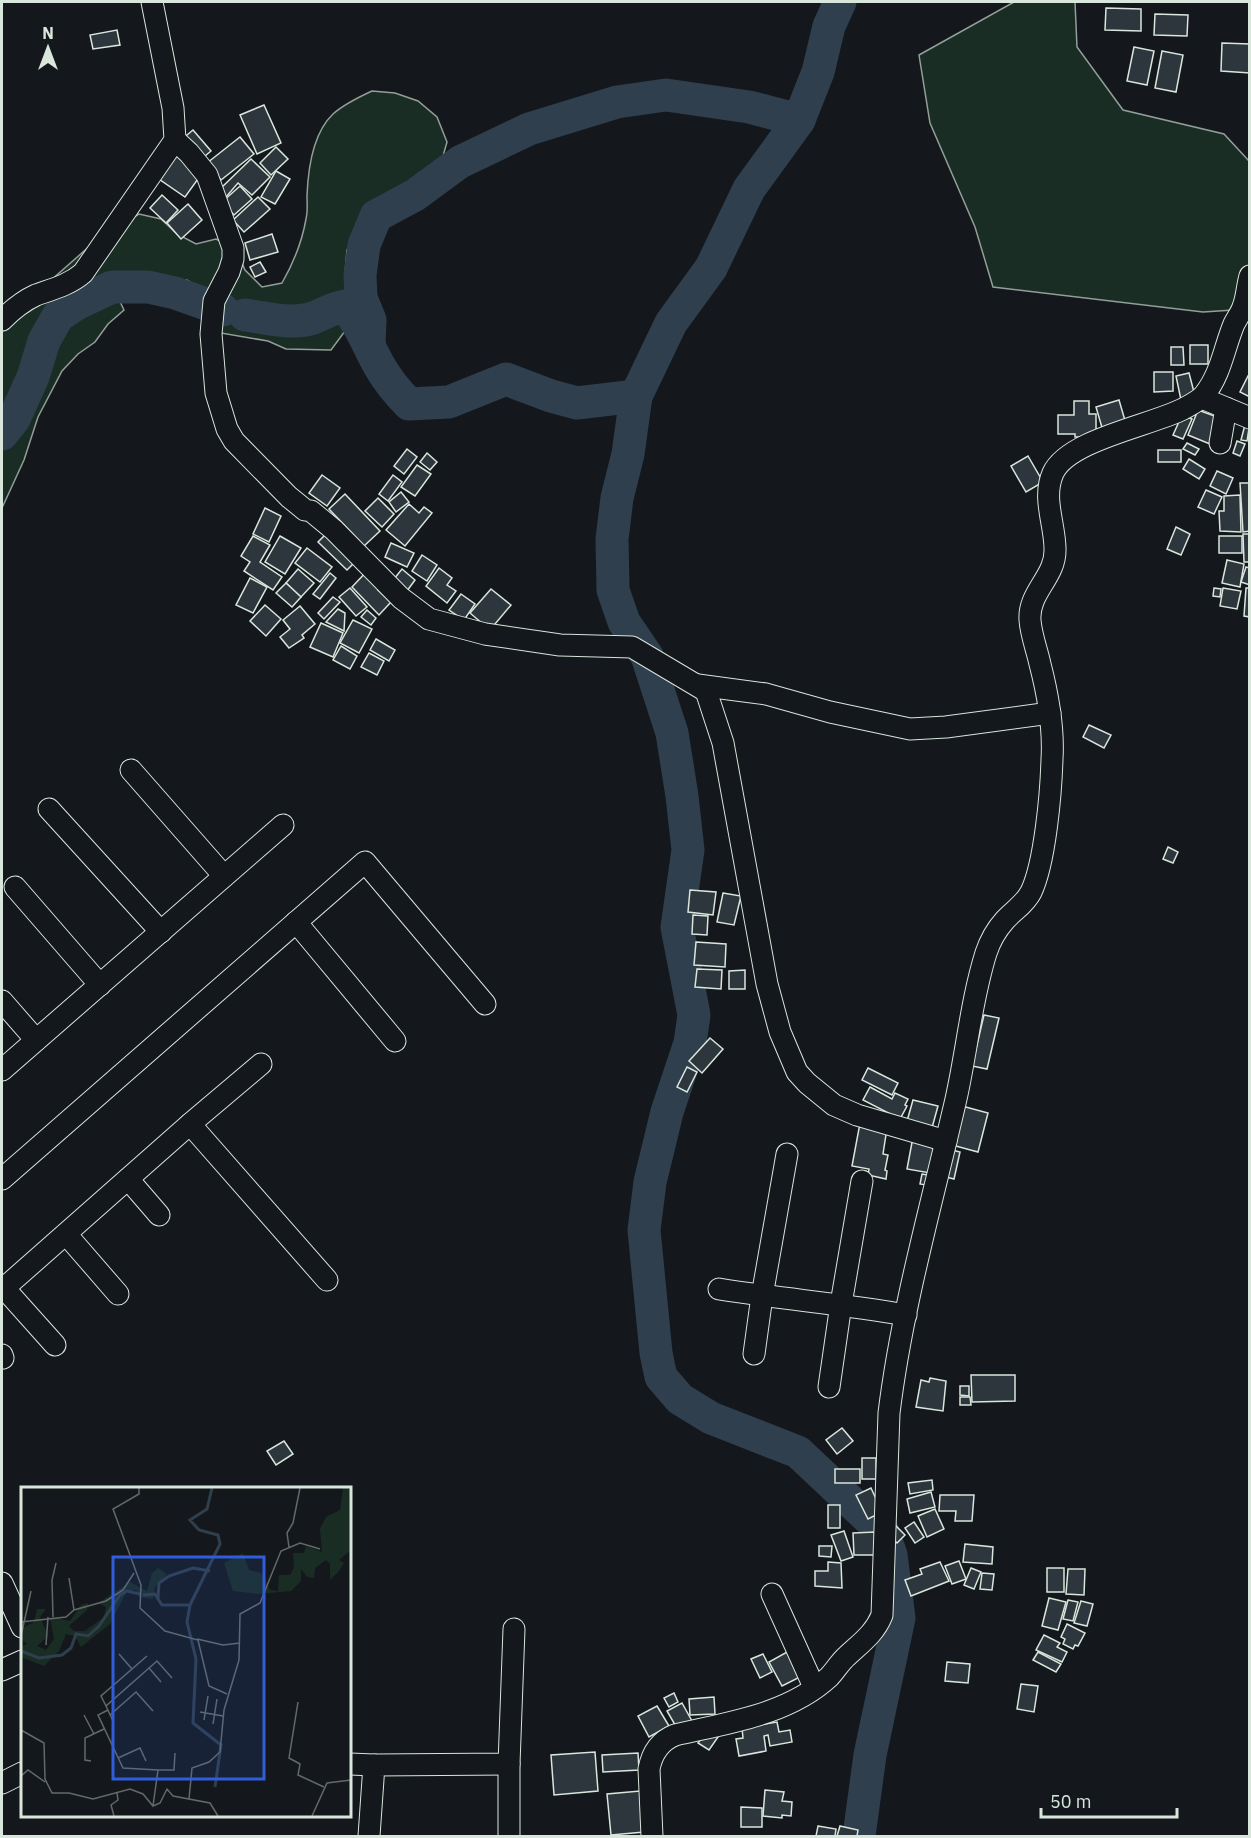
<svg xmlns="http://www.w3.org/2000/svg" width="1251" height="1838" font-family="'IBM Plex Sans',sans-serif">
<rect width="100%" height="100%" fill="#14181c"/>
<!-- green -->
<g fill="#1a2d24" stroke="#939e99" stroke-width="1.5">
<path d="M1014,2H1075L1077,47L1123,110L1224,134L1249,161V309L1203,312L993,287L975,227L930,123L919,55Z"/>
<path d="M372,91L395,93L418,101L437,117L447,142L441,163L423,177L385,198L369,212L347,250L345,274L351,296L345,307V331L331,350L286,349L268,341L215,332L228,310L217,306L205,291L187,280L166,286L113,287L124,310L108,324L95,342L78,354L62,371L38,417L24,460L2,508V319L33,296L100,237L139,214L161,219L177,234L196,244L216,239L236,249L245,270L262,287L282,283C294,262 302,242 306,219C308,211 307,203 307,196C308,169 313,133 333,114C344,104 359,97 372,91Z"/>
</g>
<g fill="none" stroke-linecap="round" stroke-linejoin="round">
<!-- river -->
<g stroke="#2f3f4d" stroke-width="33">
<path d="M840,2L829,26L818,72L799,120L749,189L711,268L671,323L636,396L628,454L617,498L612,539L613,590L624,622L647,656L672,733L682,796L688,850L677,927L694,1015L690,1043L667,1112L650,1182L644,1230L656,1353L661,1377L680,1399L711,1418L798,1452L883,1532L891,1555L899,1618L870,1755L859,1836"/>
<path d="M245,315C266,318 292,325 313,318C324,314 332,308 345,306C361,324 368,347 380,367C388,381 398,393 409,404L449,402L506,379L551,396L577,403L636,396"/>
<path d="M369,345L370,320L361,298L360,275L364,245L376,216L415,195L460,162L529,129L617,102L666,95L749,107L799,120"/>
<path d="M2,434L14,419L33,377L44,341L58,316L78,303L112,287H148L175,293L223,310"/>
</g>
</g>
<!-- building -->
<g fill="#2c363c" stroke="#d8e6dc" stroke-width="1.5">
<path d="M1106,8L1141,9V31L1105,30Z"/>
<path d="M1155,14L1188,15L1187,36L1154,35Z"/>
<path d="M117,30L120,45L93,49L90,35Z"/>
<path d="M1222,43L1250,44V73L1221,71Z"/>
<path d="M1134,47L1154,51L1147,85L1127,81Z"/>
<path d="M1162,51L1183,55L1176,92L1155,88Z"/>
<path d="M264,105L281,143L257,154L240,115Z"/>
<path d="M193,130L211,151L199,161L181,140Z"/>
<path d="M240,137L254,154L221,180L207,163Z"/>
<path d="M276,147L288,159L271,175L260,163Z"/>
<path d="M173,152L203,172L185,197L156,177Z"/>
<path d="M251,159L270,177L252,195L238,183L226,197L219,190Z"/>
<path d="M276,171L290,179L275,204L261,197Z"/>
<path d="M240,186L252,199L234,215L222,202Z"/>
<path d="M162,195L178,210L166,223L150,208Z"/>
<path d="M258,197L270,209L244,232L233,220Z"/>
<path d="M188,204L202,220L181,239L167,223Z"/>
<path d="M272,234L278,252L250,260L245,243Z"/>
<path d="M260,262L266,272L255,277L250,267Z"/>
<rect x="1190" y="345" width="18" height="19"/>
<path d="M1171,347H1183L1184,365H1171Z"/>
<path d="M1154,372H1173V391L1154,392Z"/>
<path d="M1189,373L1195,396L1181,400L1176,376Z"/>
<path d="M1248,376L1250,377V397L1240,392Z"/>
<path d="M1119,400L1126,424L1103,431L1096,407Z"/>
<path d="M1074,401H1089V414H1096V434L1089,437H1075V434H1058V415H1074Z"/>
<path d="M1198,410L1220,418L1210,444L1188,435Z"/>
<path d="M1182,415L1192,419L1183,439L1173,435Z"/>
<path d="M1246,421L1250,422L1247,441L1241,440Z"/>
<path d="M1237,441L1245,444L1240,456L1233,453Z"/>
<path d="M1187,443L1199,449L1195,455L1183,449Z"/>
<path d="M407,449L417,457L404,474L394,466Z"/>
<rect x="1158" y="450" width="23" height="12"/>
<path d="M427,453L437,462L430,470L420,462Z"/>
<path d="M1028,456L1043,482L1026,492L1011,466Z"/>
<path d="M1189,459L1205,469L1199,479L1183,469Z"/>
<path d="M417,465L431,474L415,496L401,487Z"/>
<path d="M1217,471L1233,478L1226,494L1210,486Z"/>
<path d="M322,475L340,488L327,506L309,493Z"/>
<path d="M393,475L402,482L388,501L379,494Z"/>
<path d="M1240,483H1250V531L1243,532Z"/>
<path d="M1206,490L1222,497L1214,514L1198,507Z"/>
<path d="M401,492L409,502L396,512L389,502Z"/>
<path d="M345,494L380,531L364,546L329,509Z"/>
<path d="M1240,495L1241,532L1220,531L1219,511H1224V496Z"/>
<path d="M378,498L394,514L382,527L365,511Z"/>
<path d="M409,504L419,513L424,507L432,513L405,546L386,530Z"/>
<path d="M265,508L281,516L269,542L253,534Z"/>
<path d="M1176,527L1190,534L1181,555L1167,549Z"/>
<path d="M330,530L359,558L347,570L318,542Z"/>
<path d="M1243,534H1250V562H1244Z"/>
<path d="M253,536L270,545L260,562L282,577L273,590L244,571L250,562L241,556Z"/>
<path d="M280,536L301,548L285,574L265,562Z"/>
<rect x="1219" y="536" width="23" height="17"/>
<path d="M391,543L414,553L407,567L385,557Z"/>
<path d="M307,548L332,567L320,582L295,563Z"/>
<path d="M422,555L437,565L427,581L412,571Z"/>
<path d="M1227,560L1244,564L1240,587L1222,583Z"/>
<path d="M1246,567L1250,568V585L1241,582Z"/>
<path d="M439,568L452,578L447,585L456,591L447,603L426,586Z"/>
<path d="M298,569L314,583L301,597L286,583Z"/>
<path d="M369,569L385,584L378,590L391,602L379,615L352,587Z"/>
<path d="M402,569L415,580L404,595L390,584Z"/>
<path d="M330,573L336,578L320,599L313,594Z"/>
<path d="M250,578L267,587L253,613L236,605Z"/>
<path d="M286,583L301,597L292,607L276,593Z"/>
<path d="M350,588L367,607L356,616L339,597Z"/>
<path d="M1214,588L1221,589L1220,597L1213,596Z"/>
<path d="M1223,588L1241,591L1237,609L1220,606Z"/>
<path d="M1246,588H1250V617L1244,616Z"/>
<path d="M491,589L511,605L490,630L470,613Z"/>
<path d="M461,594L475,604L464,620L449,610Z"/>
<path d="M333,597L340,602L324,619L318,613Z"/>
<path d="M265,605L281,619L266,636L250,621Z"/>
<path d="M300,606L315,624L302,635L304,638L289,648L280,637L290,629L283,620Z"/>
<path d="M338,609L345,613L344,631L326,622Z"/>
<path d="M367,610L376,618L371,625L361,617Z"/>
<path d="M353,620L372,629L359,653L340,643Z"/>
<path d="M321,623L343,633L333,657L310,647Z"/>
<path d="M376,639L395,650L389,661L370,650Z"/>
<path d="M341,646L357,656L350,669L333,660Z"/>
<path d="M369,653L384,661L377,675L361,667Z"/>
<path d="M1089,725L1111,735L1104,748L1083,737Z"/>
<path d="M1168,847L1178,852L1173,863L1163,859Z"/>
<path d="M690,890L716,892L713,915L688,912Z"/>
<path d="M723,893L741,896L734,925L717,922Z"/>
<path d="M693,915L708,916L707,935L692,934Z"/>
<path d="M696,942L726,944L725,967L694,965Z"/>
<path d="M697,969L722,970L721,989L695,987Z"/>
<path d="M745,970V989H729V971Z"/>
<path d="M984,1015L999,1018L987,1069L972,1066Z"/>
<path d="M710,1038L723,1049L702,1073L689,1061Z"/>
<path d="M687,1067L697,1072L687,1092L677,1087Z"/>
<path d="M868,1068L898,1083L892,1095L862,1080Z"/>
<path d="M870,1087L892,1099L895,1093L908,1099L905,1105L907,1106L900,1119L863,1100Z"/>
<path d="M913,1100L938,1106L930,1135L905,1128Z"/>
<path d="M962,1106L988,1113L978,1152L952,1145Z"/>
<path d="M860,1123L887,1128L883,1154L888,1155L885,1170L887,1171L886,1179L868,1175L869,1169L852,1166Z"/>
<path d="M913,1137L936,1142L930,1173L907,1169Z"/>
<path d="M948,1149L960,1152L954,1179L942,1176Z"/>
<path d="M922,1174L933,1176L931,1186L920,1184Z"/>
<path d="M971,1375H1015V1401L972,1402Z"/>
<path d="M930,1378L946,1381L943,1411L916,1407L921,1380L929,1382Z"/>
<path d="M960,1386H969V1396L960,1395Z"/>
<path d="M960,1397H970L971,1405H960Z"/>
<path d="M842,1428L853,1441L837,1454L826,1440Z"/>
<path d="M284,1441L293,1454L276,1465L267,1451Z"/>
<rect x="862" y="1458" width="14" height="21"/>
<rect x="835" y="1469" width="25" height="14"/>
<path d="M932,1480L933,1490L910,1494L908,1483Z"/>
<path d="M871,1488L882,1512L868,1519L856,1495Z"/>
<path d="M931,1492L935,1507L910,1513L907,1499Z"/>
<path d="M940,1495H974L972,1521H955L956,1511H939Z"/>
<rect x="828" y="1505" width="12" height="23"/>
<path d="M935,1509L944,1529L927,1537L918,1516Z"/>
<path d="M914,1522L924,1537L915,1543L905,1528Z"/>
<path d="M893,1523L905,1535L897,1543L885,1531Z"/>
<path d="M844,1531L853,1557L841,1561L831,1535Z"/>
<path d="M875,1532L876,1555H854L853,1533Z"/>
<path d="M965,1544L993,1547L992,1564L963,1562Z"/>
<path d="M819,1546H832L831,1557L819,1556Z"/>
<path d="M959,1561L966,1579L952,1584L945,1566Z"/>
<path d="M828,1562L841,1563L842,1588L815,1586V1571H828Z"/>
<path d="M940,1562L949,1581L911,1596L905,1580L922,1574L920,1569Z"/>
<path d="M971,1568L981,1572L974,1589L964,1585Z"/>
<rect x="1047" y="1568" width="17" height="24"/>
<path d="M1068,1569H1085L1084,1595L1066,1594Z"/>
<path d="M982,1573L994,1574L992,1590L980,1589Z"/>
<path d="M1049,1598L1066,1602L1058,1630L1042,1626Z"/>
<path d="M1068,1600L1078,1602L1073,1621L1063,1619Z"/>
<path d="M1081,1601L1093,1604L1087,1626L1074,1623Z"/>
<path d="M1067,1624L1085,1633L1078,1646L1075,1645L1073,1649L1063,1644L1065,1639L1061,1637Z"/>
<path d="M1044,1635L1060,1643L1057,1647L1067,1652L1062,1662L1036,1650Z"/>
<path d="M787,1652L800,1677L782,1686L769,1662Z"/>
<path d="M1038,1652L1061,1664L1056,1672L1033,1660Z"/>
<path d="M763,1654L772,1672L760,1678L751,1659Z"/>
<path d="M947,1662L970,1664L968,1683L945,1681Z"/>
<path d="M1021,1684L1038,1686L1034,1712L1017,1709Z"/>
<path d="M674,1693L678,1702L669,1707L664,1698Z"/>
<path d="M714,1697L715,1714L690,1715L689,1699Z"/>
<path d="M682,1703L692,1721L678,1730L667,1711Z"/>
<path d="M657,1706L669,1726L649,1737L638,1716Z"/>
<path d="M777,1722L779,1732L790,1730L792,1742L770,1746L768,1735L764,1736L766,1751L739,1756L736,1739L743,1738L742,1728Z"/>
<path d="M707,1730L718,1737L709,1750L698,1743Z"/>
<path d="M595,1752L598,1791L554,1795L551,1755Z"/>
<path d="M638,1753L639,1770L603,1772L602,1755Z"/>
<path d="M765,1790L784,1792L782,1801L792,1802L791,1816L782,1815V1818L763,1816Z"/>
<path d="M640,1791L644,1832L611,1835L607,1794Z"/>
<path d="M741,1807L762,1808V1827H741Z"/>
<path d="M818,1826L836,1829L835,1836H816Z"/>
<path d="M840,1826L858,1830L857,1836H837Z"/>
</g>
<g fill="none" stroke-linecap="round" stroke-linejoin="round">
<defs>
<g id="minor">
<path d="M175,140L189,153L207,175L233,248V259L229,272L214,301L211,334L216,393L227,429L234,441L289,497L305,510L311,511L334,530L401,598L429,619L485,634L560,645L632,647L706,691L723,743L767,984L780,1032L797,1072L807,1083L834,1105L857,1115L946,1141"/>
<path d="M2,320C12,310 23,301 36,295C53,289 69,285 83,273L175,140L173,108L152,2"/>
<path d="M1202,398L1250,418"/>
<path d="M1220,443L1226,408"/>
<path d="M698,685L766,694L830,712L910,729L946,727L1050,713"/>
<path d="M131,770L224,876"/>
<path d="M49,809L161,932"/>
<path d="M15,887L100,985"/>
<path d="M296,922L395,1041"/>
<path d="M2,1001L36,1040"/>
<path d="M2,1070L283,825"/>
<path d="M190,1124L261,1064"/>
<path d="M2,1179L365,862L485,1004"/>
<path d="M128,1179L159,1215"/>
<path d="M66,1234L118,1294"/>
<path d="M4,1288L55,1345"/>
<path d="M719,1289C781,1299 844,1304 906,1315"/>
<path d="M2,1290L190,1124L327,1280"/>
<path d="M754,1354L762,1296L787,1154"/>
<path d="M2,1355L3,1358"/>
<path d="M829,1387L841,1304L862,1181"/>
<path d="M2,1583L22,1627"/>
<path d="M772,1594L814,1687"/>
<path d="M2,1670L22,1661"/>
<path d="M350,1764L374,1765"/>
<path d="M509,1764V1836"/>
<path d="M2,1783L22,1773"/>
<path d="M369,1836L374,1765L509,1764L514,1629"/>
<path d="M652,1836L649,1769C652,1753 660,1741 675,1735C726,1723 788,1715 829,1677C835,1671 840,1662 847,1656C861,1643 875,1633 882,1615L889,1413C902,1307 932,1203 956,1099C967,1050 971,1001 986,953C990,941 996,930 1005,920C1013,911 1025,904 1031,892C1045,863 1051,793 1052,759C1054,728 1048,695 1040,664C1037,650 1031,635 1030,620C1028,592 1056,577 1055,549C1055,524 1042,498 1053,473C1068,440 1149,426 1183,409C1190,405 1199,401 1204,395C1221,374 1224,348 1234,324C1237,318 1241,313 1243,307C1247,297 1247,286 1250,276"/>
</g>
</defs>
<!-- minor casing -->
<use href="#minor" stroke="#d8e6dc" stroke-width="23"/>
<!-- minor -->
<use href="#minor" stroke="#14181c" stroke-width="21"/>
</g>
<!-- overview -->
<g transform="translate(21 1487)">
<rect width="330" height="330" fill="#14181c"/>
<path d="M322,1H330V63L318,73L323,76L318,84L309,93V77L305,73L294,81L293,91L286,90L280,82V94L270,104L237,107L212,104L203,76L222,66L228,83L240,86L249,103L257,104L258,88H269L273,81L272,66H283L285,59L301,65L299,42L305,30L319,23ZM137,81L146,87L134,100L132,112L118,110L115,103L106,104L89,137L60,160L54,149L45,147L38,164L23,179L0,170V160L6,157L0,152V142L13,135L16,122H25L19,130L27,149L16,159L25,163L33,152L29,130L49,134L60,118L67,116L66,123L48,139L53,144H64L83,130L85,120L77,116L109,95L126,104L131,86Z" fill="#1a2d24"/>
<path fill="none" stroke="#2f3f4d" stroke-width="3" d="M191,1L186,22L169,33L178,43L197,48L199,57L169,118L166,135L175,172L172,236L200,258L194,300M122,108L134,107L141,118H169M137,111L138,96L148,89L172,81L189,84M0,164L18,171L41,168L50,161L55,147L67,149L78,139L99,108L106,104L119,107"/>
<path fill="none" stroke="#626a69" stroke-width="1.5" d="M118,1V7L92,22L120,98L119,121L144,144L177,153L188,199L206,207M268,60L266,46L272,36L279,1M48,91L53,123M32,130L31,93L35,76M0,135L45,130L53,123L85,114L102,103L113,86M0,149L10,104M176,152L202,158L219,156M25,158L27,130M98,167L111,182M128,181L140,195M277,215L268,271L279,277L277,288L303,300M85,219L80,209L126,169M87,223L77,228L102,281L137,283M179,225L202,229M63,228L73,247M89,228L115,205L132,224M183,233L187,209M92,234L85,219L136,174L151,191M192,237L196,212M0,243L23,256L24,292L31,306H48L72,312L109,302L122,307L132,319L139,316L146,302L152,309L189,316L197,329M97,271L119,261L125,274M70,274L64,273V251L83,242M0,289L7,283L24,295M168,312L171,281L188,275L199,265L203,223L218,173L219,127L239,116L260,64L279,56L299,62M132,319L137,283H153L154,266M93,329L90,318L97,313L96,306M291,329L306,296L330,293"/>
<path fill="#305dd8" fill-opacity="0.15" stroke="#305dd8" stroke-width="3" d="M92,70H243V292H92Z"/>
<rect width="330" height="330" fill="none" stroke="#d8e6dc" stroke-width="3"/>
</g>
<!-- border -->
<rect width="1251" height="1838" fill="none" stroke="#d8e6dc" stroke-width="6"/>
<!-- north arrow -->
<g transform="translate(48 48)" stroke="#14181c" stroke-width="4.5" paint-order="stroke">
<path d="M0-4.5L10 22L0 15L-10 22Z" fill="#d8e6dc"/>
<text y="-9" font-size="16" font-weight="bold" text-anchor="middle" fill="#d8e6dc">N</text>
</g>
<!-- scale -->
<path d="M1041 1808v9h136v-9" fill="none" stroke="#d8e6dc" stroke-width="3"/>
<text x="1050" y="1808" font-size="18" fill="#d8e6dc" stroke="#14181c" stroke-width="4.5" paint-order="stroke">50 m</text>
</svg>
